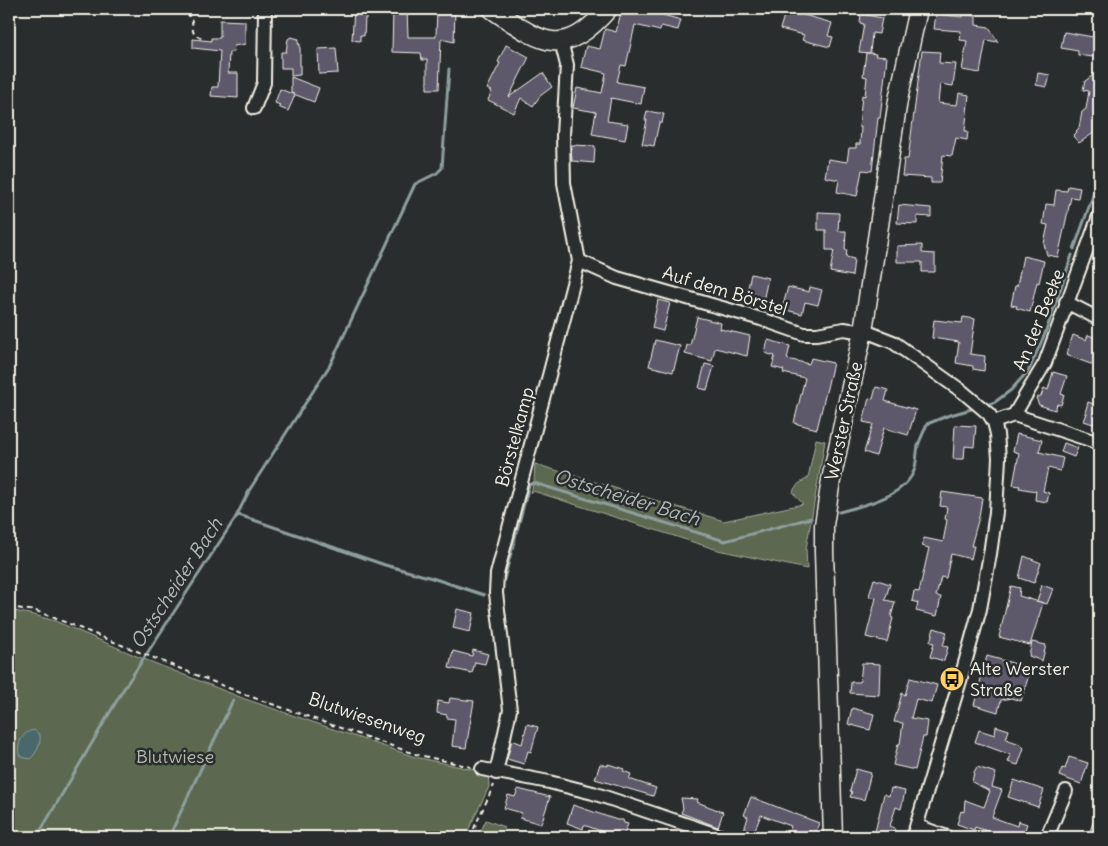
<svg xmlns="http://www.w3.org/2000/svg" width="1108" height="846" font-family="Delius,sans-serif">
<rect width="100%" height="100%" fill="#2a2d2e"/>
<filter id="ink" filterUnits="userSpaceOnUse"><feTurbulence type="fractalNoise" baseFrequency=".02" numOctaves="2"/><feDisplacementMap in="SourceGraphic" scale="10" xChannelSelector="R" yChannelSelector="G"/><feConvolveMatrix kernelMatrix="1 2 1 2 8 2 1 2 1" color-interpolation-filters="sRGB"/></filter>
<g filter="url(#ink)">
<!-- green -->
<g fill="#5c674f" stroke="#a8ac9c">
<path d="M816,439L825,441L806,549L807,569L718,550L533,491L531,493L534,481L535,464L724,521L803,504L793,493C794,485 802,482 808,478Z"/>
<path d="M9,610L34,615L55,621L139,657L245,699L415,757L488,773L489,787L465,837H9Z"/>
<path d="M486,820L504,827L499,837H478Z"/>
</g>
<!-- water -->
<path fill="#4a686c" stroke="#8e9f9e" d="M34,730L40,735C41,744 37,753 30,759L25,758L19,755C17,743 22,732 34,730Z"/>
<g fill="none" stroke-linecap="round" stroke-linejoin="round">
<!-- stream -->
<g stroke="#8e9f9e" stroke-width="3">
<path d="M1074,249L1099,179"/>
<path d="M984,406L995,402L1011,390L1029,370L1046,331L1072,255"/>
<path d="M839,512C862,506 902,497 913,473C917,466 916,455 918,446C920,439 924,432 927,424L947,416L975,408"/>
<path d="M236,517L250,489L330,365L415,184L437,173L442,168L449,69"/>
<path d="M504,579L529,485L534,483L725,541L811,518"/>
<path d="M37,837L123,690L236,517L239,515L385,565L432,578L484,595"/>
<path d="M169,837L233,700"/>
</g>
</g>
<!-- building -->
<g fill="#5d586a" stroke="#f4f1e8">
<path d="M354,9H368L367,18H365L364,36L360,35V41L352,40Z"/>
<path d="M393,9H407L408,37H436L437,9H455L454,42L441,39L439,89H427V60H422L421,53L392,52Z"/>
<path d="M622,9H664L663,15L681,20L678,30L661,26L660,31L635,25L626,66L621,65L617,82L644,87L641,104L611,98L607,121L628,124L625,140L592,134L596,112L573,108L577,88L602,93L606,73L581,67L586,46L600,49L605,29L616,32Z"/>
<path d="M786,9H806L804,15L832,23L828,36L833,37L830,47L802,40L804,35L780,29Z"/>
<path d="M861,14L882,18L879,34L872,33L870,53L876,54L875,56L887,57L880,118H878L872,171L862,170L857,196L837,192L839,180L825,177L828,159L847,162L849,148H856V144H860L861,127H859L862,95L865,96L867,77L863,76L866,53H870L859,52L864,24L860,23Z"/>
<path d="M936,14L963,17V15L976,16V25L989,27L998,42L986,40L980,73L962,70L967,41L960,40L961,31L934,29Z"/>
<path d="M220,20L245,21V44L234,46L233,52H229L228,73H238V98L211,96L212,87H218L220,51L193,48V39L211,41V38H220Z"/>
<path d="M1064,32L1099,38V50L1094,49L1092,57L1078,55V51L1061,48Z"/>
<path d="M291,37L299,39L298,44H300V75L291,76V68H281V52H286L288,39Z"/>
<path d="M506,45L529,57L509,97L543,73L552,87L540,96L533,106L521,98L514,113L488,100L492,91L487,89L500,63L498,62Z"/>
<path d="M336,48L338,73L319,74L318,49Z"/>
<path d="M922,51L940,52L939,63L956,64L953,86L940,84L938,103L957,105L959,93L969,95L965,131H968L967,140L956,138L952,156L943,155L940,183H931V178L902,176L904,159H908Z"/>
<path d="M1099,71V124L1096,123L1095,132L1079,143L1073,136L1077,132L1076,131L1079,128L1082,112L1086,109L1089,91L1083,90L1085,81Z"/>
<path d="M1038,73L1050,75L1047,87L1036,85Z"/>
<path d="M291,77L319,88L314,102L291,93Z"/>
<path d="M280,89L295,95L288,111L278,107L280,105L275,103Z"/>
<path d="M647,111L664,114L662,123H659L654,146L642,144L647,120H645Z"/>
<path d="M571,145L595,146L594,163L572,161Z"/>
<path d="M1068,186L1080,188L1078,198L1071,197L1058,257L1047,255L1044,244L1048,225L1043,224L1046,204L1054,205L1056,190L1067,191Z"/>
<path d="M899,205L931,208V217L917,216V224L897,223Z"/>
<path d="M818,212L839,213L838,231H846L845,250H847L846,257L854,259L852,276L830,272L834,250H826V230H818Z"/>
<path d="M922,245V253L935,254V272H922V262H897V246Z"/>
<path d="M1023,256L1044,261L1039,283L1037,282L1030,312L1016,308L1017,306L1011,305L1015,286H1017Z"/>
<path d="M751,274L768,278L763,301L746,297Z"/>
<path d="M788,287L809,292L810,287L822,290L818,305L805,302L802,314L782,309Z"/>
<path d="M658,300L670,303L663,331L652,328Z"/>
<path d="M697,317L721,323L720,329L750,336L747,356L715,348L712,361L685,354L687,345L690,346Z"/>
<path d="M963,317L975,319L970,354L985,356L984,371L973,369V366L956,363L959,342L932,338L934,320L962,323Z"/>
<path d="M1073,335L1086,340L1088,335L1099,339V367L1066,355Z"/>
<path d="M655,340L680,346L673,372L649,366Z"/>
<path d="M768,340L790,346L787,359L809,364L811,358L833,363L817,429L794,423L805,378L783,373L784,370L772,367L775,356L765,353Z"/>
<path d="M705,364L714,366L707,390L699,388Z"/>
<path d="M1053,372L1067,376L1061,394L1064,395L1061,405L1057,404L1055,410L1039,405L1036,398L1041,396L1044,388L1048,390Z"/>
<path d="M876,387L888,390L885,401L916,410L908,435L884,428L876,456L864,452L873,424L863,422L869,398L873,399Z"/>
<path d="M1088,402L1099,406V426L1084,421L1087,413H1085Z"/>
<path d="M955,425L976,426L974,447L965,446L964,459H953Z"/>
<path d="M1017,434L1042,440L1039,452L1063,458L1060,471L1048,468L1043,491L1049,493L1047,502L1035,500L1036,491L1019,488L1020,486L1013,485L1019,453L1013,451Z"/>
<path d="M1064,443L1078,448L1074,457L1061,452Z"/>
<path d="M942,492L982,498L979,517L971,546H974L971,559L951,554L946,578L941,577L936,596L941,597L937,616L916,611L918,603L912,601L914,591L919,592L929,548L922,546L924,538L943,542L947,520L945,519L947,507L940,506Z"/>
<path d="M1024,556L1041,563L1034,583L1019,578Z"/>
<path d="M874,579L890,584L885,600L895,602L891,617L893,618L887,642L866,637L876,598L869,596Z"/>
<path d="M1042,585L1053,589L1047,604L1037,601Z"/>
<path d="M1011,586L1020,588L1019,596L1043,603L1030,645L999,637Z"/>
<path d="M457,609L474,613L470,632L453,628Z"/>
<path d="M934,628L947,632L943,646L948,647L944,661L930,657L934,643L930,642Z"/>
<path d="M1032,642L1046,645L1042,661L1029,656Z"/>
<path d="M473,650L488,654L485,664L475,662L472,673L449,668L453,651L472,656Z"/>
<path d="M987,656L1031,668L1021,701L1011,698L1001,700L998,712L974,705Z"/>
<path d="M862,663L880,664L879,695L850,693L851,682H860Z"/>
<path d="M910,678L937,685L932,703L916,699L911,718L928,721L926,737H923L915,770L893,765L898,744H900L903,723L894,722L902,693L905,695Z"/>
<path d="M450,698L474,701L466,748L452,746L455,719L447,718V715L437,713L438,701L449,703Z"/>
<path d="M852,708L874,714L870,730L848,724Z"/>
<path d="M527,724L538,727L531,752L528,751L524,764L507,759L512,740L522,744Z"/>
<path d="M996,726L1009,730L1006,739L1020,744L1024,748L1018,765L1008,762L1011,755L975,742L979,730L995,735Z"/>
<path d="M1069,757L1088,763L1081,784L1059,776L1062,768L1065,769Z"/>
<path d="M600,764L608,766V764L624,769L623,771L631,774L629,779L656,788L653,796L595,779Z"/>
<path d="M977,767L996,773L992,787L1002,790L992,817L1017,826L1018,821L1027,824L1022,837H1005L975,827L974,830L957,824L961,811L964,812L965,800L984,807L990,791L972,782L974,772Z"/>
<path d="M856,769L871,773L864,800L850,797L852,792L850,791Z"/>
<path d="M1014,780L1044,790L1038,807L1008,797Z"/>
<path d="M891,788L905,791L901,809L896,807L890,826L895,828L892,837H878L875,832L884,794L889,796Z"/>
<path d="M518,789L550,797L541,824L520,818L522,813L504,808L508,795L515,797Z"/>
<path d="M751,797L819,823L814,837H787L791,826L761,815L752,837H742L748,817L744,815Z"/>
<path d="M681,798L698,799L697,802L723,812L718,827L681,813L683,808Z"/>
<path d="M573,805L617,820H623L624,823L628,824L623,837H604L606,833L584,825L583,829L567,823Z"/>
<path d="M1098,808L1099,837H1088Z"/>
</g>
<g fill="none" stroke-linecap="round" stroke-linejoin="round">
<defs>
<g id="street">
<path d="M254,108L264,83L265,9"/>
<path d="M579,261L617,278L761,319L804,334H817L844,329L870,333L893,342L963,392L989,414L994,422L997,434L999,458L996,512L990,554L980,609L960,681L913,837"/>
<path d="M1066,302L1099,319"/>
<path d="M1014,415L1099,443"/>
<path d="M994,422L1014,415L1045,363L1099,216"/>
<path d="M482,769L549,782L593,793L723,837"/>
<path d="M496,773L510,710L496,593L497,574L579,261L564,183L563,135L567,65L561,41"/>
<path d="M917,826L947,837"/>
<path d="M1047,837L1066,791"/>
</g>
<g id="secondary">
<path d="M492,9C541,42 562,61 608,9"/>
<path d="M833,837L824,552V525L831,480L863,331L898,100L918,9"/>
</g>
</defs>
<!-- street casing -->
<use href="#street" stroke="#f4f1e8" stroke-width="16"/>
<!-- secondary casing -->
<use href="#secondary" stroke="#f4f1e8" stroke-width="21"/>
<!-- path -->
<g stroke="#f4f1e8" stroke-width="2" stroke-dasharray="5 4" stroke-linecap="butt">
<path d="M178,9L191,17C195,30 188,34 204,39"/>
<path d="M9,607L36,611L57,619L246,695L415,754L471,767"/>
<path d="M470,837L494,785"/>
</g>
<!-- street -->
<use href="#street" stroke="#2a2d2e" stroke-width="12"/>
<!-- secondary -->
<use href="#secondary" stroke="#2a2d2e" stroke-width="18"/>
</g>
</g>
<!-- icons -->
<defs>
<symbol id="bus-disc" viewBox="-11 -11 22 22"><circle r="9.5" fill="#ffd166" stroke="#2a2d2e"/><path d="M-5-6H5V4H4V6H2V4H-2V6H-4V4H-5ZM-3.5-4V0h7V-4ZM-3.5 1.2v1.5H-2V1.2ZM2 1.2v1.5H3.5V1.2Z" fill="#111"/></symbol>
</defs>
<g fill-rule="evenodd">
<use href="#bus-disc" x="938" y="665" width="28" height="28"/>
</g>
<g text-anchor="middle" stroke-width="5" stroke-linejoin="round" paint-order="stroke">
<!-- street labels -->
<g font-size="18" fill="#f4f1e8" stroke="#2a2d2e">
<text transform="translate(725 291) rotate(17)" y="6">Auf dem Börstel</text>
<text transform="translate(1039 320) rotate(-68)" y="6">An der Beeke</text>
<text transform="translate(844 421) rotate(-78)" y="6">Werster Straße</text>
<text transform="translate(515 437) rotate(-75)" y="6">Börstelkamp</text>
<text transform="translate(367 718) rotate(19)" y="6">Blutwiesenweg</text>
</g>
<!-- poi labels -->
<g font-size="18" fill="#f4f1e8" stroke="#2a2d2e" text-anchor="start">
<text x="970" y="675">Alte Werster<tspan x="970" dy="21">Straße</tspan></text>
</g>
<!-- park labels -->
<g font-size="18" fill="#b7baab" stroke="#2a2d2e">
<text x="175" y="763">Blutwiese</text>
</g>
<!-- water labels -->
<g font-size="19" font-style="italic" fill="#b0bab6" stroke="#2a2d2e">
<text transform="translate(627 497) rotate(17)" y="7">Ostscheider Bach</text>
<text transform="translate(176 583) rotate(-57)" y="7">Ostscheider Bach</text>
</g>
</g>
<!-- margin -->
<rect width="1108" height="846" fill="none" stroke="#2a2d2e" stroke-width="30"/>
<rect x="15" y="15" width="1078" height="816" fill="none" stroke="#f4f1e8" stroke-width="2" filter="url(#ink)"/>
</svg>
